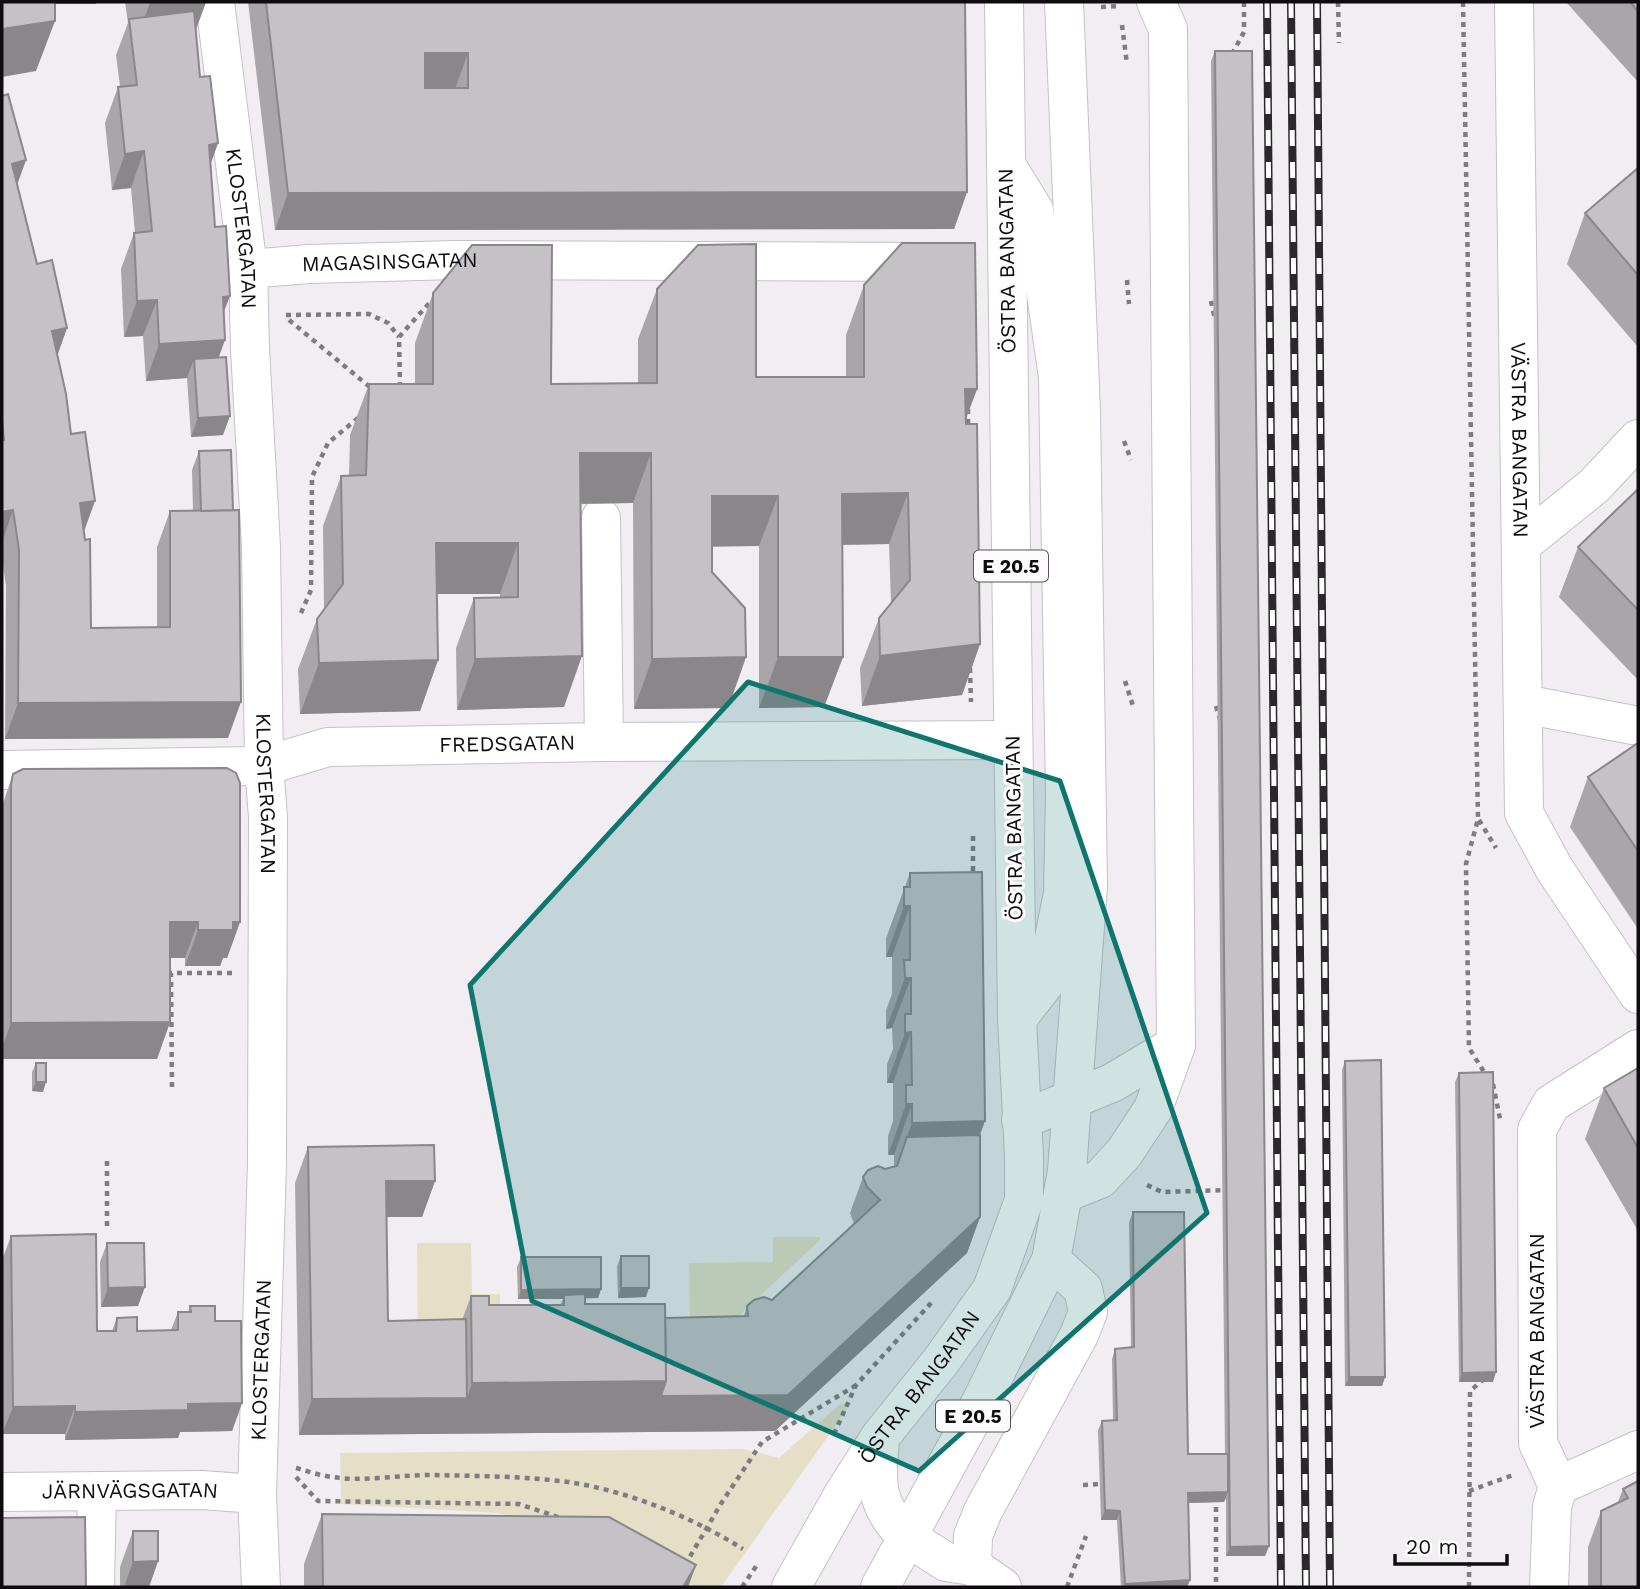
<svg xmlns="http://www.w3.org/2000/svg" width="1640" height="1589" font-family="'Work Sans',sans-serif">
<rect width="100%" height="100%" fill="#f1edf3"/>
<!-- green -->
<g fill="#e6dfc8">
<path d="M773,1237H820V1240L731,1323H690L689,1263L773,1262Z"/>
<path d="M417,1243H471L472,1294H500L501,1356H418Z"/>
<path d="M841,1403L848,1408L721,1587H683L604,1538L499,1513L341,1504L340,1453L743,1449L779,1458Z"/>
</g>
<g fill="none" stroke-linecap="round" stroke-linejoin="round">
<defs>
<g id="minor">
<path id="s1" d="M215,2L248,269L250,349L261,547L264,766L268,817L267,1162L257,1494L261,1587"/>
<path id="s2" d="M1514,2L1524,813L1555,870L1638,994"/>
<path d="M1006,165L1034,210L1058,377L1065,794L1063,893L1045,983L1017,1019"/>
<path id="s3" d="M248,269L309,264L456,260L935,262"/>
<path d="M601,518L604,742"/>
<path d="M1521,545L1594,486L1638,439"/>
<path d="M1523,704L1633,725"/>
<path id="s4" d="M2,770L264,766L328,747L604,742L1013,740"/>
<path d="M1021,1120L1112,1083L1176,1045"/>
<path d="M1063,1194L1100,1179L1124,1153L1153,1109L1176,1045L1168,29L1156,2"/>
<path d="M1558,1486L1638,1450"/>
<path id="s5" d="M2,1492L202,1490L257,1494"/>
<path d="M907,1537L946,1562L972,1566L1002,1587"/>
<path d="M972,1566L973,1536L983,1511L1079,1335L1088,1312L1083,1289L1051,1260"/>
<path d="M95,1587L97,1491"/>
<path d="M1549,1587L1552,1507L1558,1486L1538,1443L1537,1130L1551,1104L1638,1049"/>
</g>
<g id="major">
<path d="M880,1439C877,1483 873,1504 907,1537"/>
<path id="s6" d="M791,1587L844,1493L880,1437L941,1361L992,1289L1024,1200V1156L1017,1019L1004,2"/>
<path d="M880,1587L981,1402L1051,1260L1067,1171L1088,886L1081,411L1064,2"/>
</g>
</defs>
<!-- minor casing -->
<use href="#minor" stroke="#c5c1c7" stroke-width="40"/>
<!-- major casing -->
<use href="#major" stroke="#c5c1c7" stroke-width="40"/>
<!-- path -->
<g stroke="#7f7c80" stroke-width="4.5" stroke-dasharray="5 5" stroke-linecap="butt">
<path d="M1338,2L1339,43"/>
<path d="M1463,2L1478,819L1466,864L1469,1048L1486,1075"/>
<path d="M1101,7L1120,6"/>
<path d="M1122,25L1127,64"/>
<path d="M1232,54L1244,32V2"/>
<path d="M1127,280L1129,304"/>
<path d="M1211,301L1215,320"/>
<path d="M286,315L369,314L388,323L399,337"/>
<path d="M289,320L371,388"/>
<path d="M400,387L399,337L432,300"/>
<path d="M968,409V429"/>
<path d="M1124,441L1131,460"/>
<path d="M301,613L311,590L312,477L328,443L358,418"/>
<path d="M970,668L971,702"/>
<path d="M1125,681L1133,706"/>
<path d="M1216,706L1220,719"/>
<path d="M1479,820L1496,848"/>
<path d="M973,836V876"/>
<path d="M1493,1084L1500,1119"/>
<path d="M172,1087L171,973H232"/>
<path d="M107,1161V1229"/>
<path d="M1147,1185L1162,1192L1228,1190"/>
<path d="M834,1434L856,1385L932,1302"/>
<path d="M296,1468C308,1471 321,1476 333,1477C361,1482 400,1475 429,1475C475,1476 523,1476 568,1482C628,1491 692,1517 743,1549"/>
<path d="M296,1477L318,1501L519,1504L561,1518"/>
<path d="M1083,1485L1100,1484"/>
<path d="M1469,1491L1513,1475"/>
<path d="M1216,1497V1587"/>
<path d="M685,1565L722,1502L762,1442L855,1386"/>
<path d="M742,1587L757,1565"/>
<path d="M1067,1587L1086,1536"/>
<path d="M1469,1587L1470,1391L1485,1378"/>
</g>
<!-- minor -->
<use href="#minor" stroke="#fff" stroke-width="38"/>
<!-- major -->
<use href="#major" stroke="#fff" stroke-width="38"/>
<defs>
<g id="rail">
<path d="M1267,2L1281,1587"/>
<path d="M1291,2L1306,1587"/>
<path d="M1317,2L1330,1587"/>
</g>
</defs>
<!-- rail casing -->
<use href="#rail" stroke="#2b282b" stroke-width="8"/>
<!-- rail -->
<use href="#rail" stroke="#fefbff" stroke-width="5" stroke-dasharray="16" stroke-linecap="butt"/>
</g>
<!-- wall -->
<g fill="#a9a6ab">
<path d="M125,2H206L196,30L200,77L218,143L211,163L215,227L224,312L219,357L223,435L191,437L187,378L146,381L143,336L124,337L121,269L134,233H135L131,188L112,190L105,123L118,87L120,86L116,55L128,23Z"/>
<path d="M248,2H965L967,192L954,229L275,230Z"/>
<path d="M1566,2H1638V82Z"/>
<path d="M1215,51L1269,1546L1265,1556H1226V1498L1224,1502L1188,1503L1190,1580L1187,1587H1121L1117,1520H1101L1098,1430L1102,1421L1113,1420L1112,1359L1115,1349L1131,1348L1129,1222L1133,1212L1188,1454H1225L1211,61Z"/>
<path d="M2,96L26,160L17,184L37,264L67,328L57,355L84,532L91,628L157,627V547L170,511H193L192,470L199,451L228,738L5,739L6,586L2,558Z"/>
<path d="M1638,168V347L1567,264L1585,213Z"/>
<path d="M864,285L977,389L966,419L980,644L962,695L862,706L860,668L879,618L891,603L889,544L842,545L843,657L824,707L759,708V546H712V572L746,657L728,708L634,709L633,503L581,504L564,707L457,710L456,648L474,598L500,597V594H437L438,660L420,711L300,714L298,669L317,619L324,609L323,526L341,476H349L350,435L369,384H415V343L433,293L551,384L638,383V339L657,289L756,377H846V335Z"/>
<path d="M1638,489V680L1559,597L1578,547Z"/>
<path d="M1638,743V929L1570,827L1588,777Z"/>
<path d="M13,774L240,922L227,958H223L220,966H185V958H170V1022L157,1059H2V806Z"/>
<path d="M910,873L980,1135V1217L967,1253L775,1431L299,1435L295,1183L308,1147L435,1181L422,1217H386L388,1321L462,1320L471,1296L489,1305H560L563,1299H518L517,1267L521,1257L601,1289L598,1298H585V1304L665,1318L744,1316L747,1306L772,1300L854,1224L850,1213L863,1177L894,1166V1155H888V1136L893,1121V1083H887V1064L893,1049L892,1028L886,1029V1010L892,994V957H886V938Z"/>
<path d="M1345,1061L1385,1377L1382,1386H1345L1342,1070Z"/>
<path d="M36,1063L43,1092L32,1091V1072Z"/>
<path d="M1638,1068V1231L1585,1139L1604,1088Z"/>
<path d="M1459,1073L1493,1382H1459L1455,1082Z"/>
<path d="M11,1236L97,1331H112L117,1318L137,1331L171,1330L178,1312H188L190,1306L215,1321L242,1403L232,1431L180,1432L178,1438L65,1440V1434H2V1260Z"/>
<path d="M107,1243L138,1306L101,1307L100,1262Z"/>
<path d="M621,1256L646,1297L618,1298L617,1266Z"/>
<path d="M1638,1481V1587H1588V1547L1601,1511L1618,1502L1623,1489Z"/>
<path d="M322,1514L696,1565L688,1587H304V1564Z"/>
<path d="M133,1531L158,1561L149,1587H120V1567Z"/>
</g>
<!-- shaded-wall -->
<g fill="#8a878b">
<path d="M37,2H97L96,4H36Z"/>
<path d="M160,2H206L189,47L133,49L150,3Z"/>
<path d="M55,21L36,71L2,77V29Z"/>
<path d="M425,53H468L455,89H412Z"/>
<path d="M218,143L205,179L209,145Z"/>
<path d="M144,151L131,188L112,190L125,154Z"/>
<path d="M26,160L13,196L12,164Z"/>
<path d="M967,192L954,229L275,230L288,193Z"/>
<path d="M230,296L216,332L223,297Z"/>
<path d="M157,300L143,336L124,337L137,301Z"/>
<path d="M67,328L54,365L52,331Z"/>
<path d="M225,340L212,376L194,359L187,378L146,381L159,344Z"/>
<path d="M965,389H977L958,439Z"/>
<path d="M230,416L223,435L191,437L198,418Z"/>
<path d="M580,453H651L633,503L562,504Z"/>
<path d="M908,493L889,544L823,545L842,494Z"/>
<path d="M712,496H778L759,546L694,547Z"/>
<path d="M95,501L82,537L80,503Z"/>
<path d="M13,510L2,542V512Z"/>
<path d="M436,543H518L500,594H418Z"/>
<path d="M980,644L962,695L862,706L880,656Z"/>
<path d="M582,656L564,707L457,710L475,659Z"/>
<path d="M746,657L728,708L634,709L652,659Z"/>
<path d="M778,657H843L824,707L759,708Z"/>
<path d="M438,660L420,711L300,714L319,663Z"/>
<path d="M241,702L228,738L5,739L18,703Z"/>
<path d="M904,906H910L892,957H886Z"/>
<path d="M170,922H198L185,958H157Z"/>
<path d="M233,922H240L227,958H223L220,966H185L198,930Z"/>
<path d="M905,978H911L892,1028L886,1029Z"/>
<path d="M170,1022L157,1059H2V1048L11,1023Z"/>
<path d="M911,1032L893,1083H887L905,1033Z"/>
<path d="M36,1082H46L43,1092L32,1091Z"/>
<path d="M906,1104H912L894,1155H888Z"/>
<path d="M985,1121L967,1171L894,1173L912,1123Z"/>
<path d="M386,1181H435L422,1217H373Z"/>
<path d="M980,1217L967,1253L775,1431L299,1435L312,1399L467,1398L472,1383L666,1381Z"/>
<path d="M145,1287L138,1306L101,1307L108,1288Z"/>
<path d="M621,1288H649L646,1297L618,1298Z"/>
<path d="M601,1289L598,1298L564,1299V1295L563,1299H518L521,1290Z"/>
<path d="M1496,1372L1493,1382H1459L1462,1373Z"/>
<path d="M1349,1377H1385L1382,1386H1345Z"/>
<path d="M242,1403L232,1431L180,1432L178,1438L65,1440L75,1412L188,1404Z"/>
<path d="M75,1406L65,1434H2L13,1407Z"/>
<path d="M1228,1492L1224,1502L1185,1503L1188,1493Z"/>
<path d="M1105,1510L1120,1511L1117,1520H1101Z"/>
<path d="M1269,1546L1265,1556H1226L1230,1547Z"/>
<path d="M158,1561L149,1587H124L133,1562Z"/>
<path d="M696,1565L688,1587H683Z"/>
<path d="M1190,1580L1187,1587H1124L1125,1584Z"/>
</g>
<!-- building -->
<g fill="#c5c1c7" stroke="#8a878b" stroke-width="2" fill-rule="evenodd">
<path d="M2,2H55V21L2,29Z"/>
<path d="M266,2H965L967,192L288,193ZM425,53H468V88H425Z"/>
<path d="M1630,2H1638V11Z"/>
<path d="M194,11L200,77L210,76L218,143L209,145L215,227L226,226L230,296L223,297L225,340L159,344L157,300L137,301L134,233L152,231L144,151L125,154L118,87L137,85L129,19Z"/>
<path d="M1215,51H1252L1269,1546L1230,1547Z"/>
<path d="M8,94L26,160L12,164L37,264L52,260L67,328L52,331L66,394L71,434L85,432L95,501L80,503L85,540L90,539L91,628L170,627V511L239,510L241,702L18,703L19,550L13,510L2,512V440H4L2,420V96Z"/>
<path d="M1638,168V275L1585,213Z"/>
<path d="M902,243H975L977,389H965L966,424H977L980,644L880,656L879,618L910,580L908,493L842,494L843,657H778V496H712V572L745,608L746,657L652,659L651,453H580L582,656L475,659L474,598L518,597V543H436L438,660L319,663L317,619L343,584L341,476L366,475L369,384H433V293L472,245H552L551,384L657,383V289L698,245L756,244V377H864V285Z"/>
<path d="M226,357L230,416L198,418L194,359Z"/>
<path d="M231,450L233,510L201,511L199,451Z"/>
<path d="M1638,489V610L1578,547Z"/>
<path d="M1638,743V851L1588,777Z"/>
<path d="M227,768L236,773L240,783V922H233V930H198V922H170V1022L11,1023V784L13,774L23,769Z"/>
<path d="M982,872L985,1121L912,1123V1104H906V1085H912L911,1032L905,1033V1014H911V978H905L904,960H910V906H904V887H910V873Z"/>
<path d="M1381,1060L1385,1377H1349L1345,1061Z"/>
<rect x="36" y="1063" width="10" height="19"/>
<path d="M1638,1068V1148L1604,1088Z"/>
<path d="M1493,1072L1496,1372L1462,1373L1459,1073Z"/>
<path d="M980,1135V1217L788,1395L661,1396L666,1381L665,1318L748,1316L747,1306L754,1300L764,1297L772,1300L880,1200L867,1187L863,1177L868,1170L878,1166L885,1169L897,1166L907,1137Z"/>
<path d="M434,1145L435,1181H386L388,1321L466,1319L467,1398L312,1399L308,1147Z"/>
<path d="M1133,1212H1184L1188,1454H1228V1492L1188,1493L1190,1580L1125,1584L1120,1511L1105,1510L1102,1421L1117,1420L1115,1349L1134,1347Z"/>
<path d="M96,1234L97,1331H116L117,1318L137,1317V1331L178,1330V1312H191L190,1306H215V1321H241L242,1403L188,1404V1410L75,1412V1406L13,1407L11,1236Z"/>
<path d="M107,1243H144L145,1287L108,1288Z"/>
<rect x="621" y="1256" width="28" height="32"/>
<path d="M521,1257H601V1289L521,1290Z"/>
<path d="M585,1294V1304H665L666,1381L472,1383L471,1296H489V1305H564V1295Z"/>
<path d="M1638,1481V1587H1601V1511L1628,1498L1623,1489Z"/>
<path d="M322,1514L609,1517L696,1565L683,1587H323Z"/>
<path d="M85,1517L86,1587H2V1518Z"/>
<path d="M133,1531H158V1561L133,1562Z"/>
</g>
<!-- marked area -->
<path fill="#0f766e" fill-opacity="0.2" stroke="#0f766e" stroke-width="5" stroke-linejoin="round" d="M748,682L1060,781L1207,1213L919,1471L532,1301L470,985Z"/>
<g text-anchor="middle" stroke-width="6" stroke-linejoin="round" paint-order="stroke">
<!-- shield labels -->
<g fill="#fefbff" stroke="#565456" stroke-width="2">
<rect x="974" y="550.5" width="74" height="31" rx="5"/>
<rect x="936" y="1400.5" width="74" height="31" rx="5"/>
</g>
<g font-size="19" font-weight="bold" fill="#0e0c0e">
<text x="1011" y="573">E 20.5</text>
<text x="973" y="1423">E 20.5</text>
</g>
<!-- street labels -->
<g font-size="21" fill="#0e0c0e" stroke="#fefbff">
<text dy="7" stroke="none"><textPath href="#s1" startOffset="228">KLOSTERGATAN</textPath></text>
<text transform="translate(1007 261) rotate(-91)" y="7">ÖSTRA BANGATAN</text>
<text dy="7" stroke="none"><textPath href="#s3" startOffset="142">MAGASINSGATAN</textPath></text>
<text dy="7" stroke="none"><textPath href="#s2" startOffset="438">VÄSTRA BANGATAN</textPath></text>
<text dy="7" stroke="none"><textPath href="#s4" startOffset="508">FREDSGATAN</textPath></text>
<text dy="7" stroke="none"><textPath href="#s1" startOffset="794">KLOSTERGATAN</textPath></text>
<text transform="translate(1014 828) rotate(-91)" y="7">ÖSTRA BANGATAN</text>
<text transform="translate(1537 1331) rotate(-90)" y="7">VÄSTRA BANGATAN</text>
<text transform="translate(261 1360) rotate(-88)" y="7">KLOSTERGATAN</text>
<text dy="7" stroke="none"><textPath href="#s6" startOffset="238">ÖSTRA BANGATAN</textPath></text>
<text dy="7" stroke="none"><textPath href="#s5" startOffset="128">JÄRNVÄGSGATAN</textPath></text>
</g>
</g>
<!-- border -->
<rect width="1640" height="1589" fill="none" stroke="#0e0c0e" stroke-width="7"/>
<!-- scale -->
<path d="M1395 1554v10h112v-10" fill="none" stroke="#0e0c0e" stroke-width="3.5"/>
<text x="1406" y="1554" font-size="21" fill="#0e0c0e" stroke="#fefbff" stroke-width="5" paint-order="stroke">20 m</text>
</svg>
